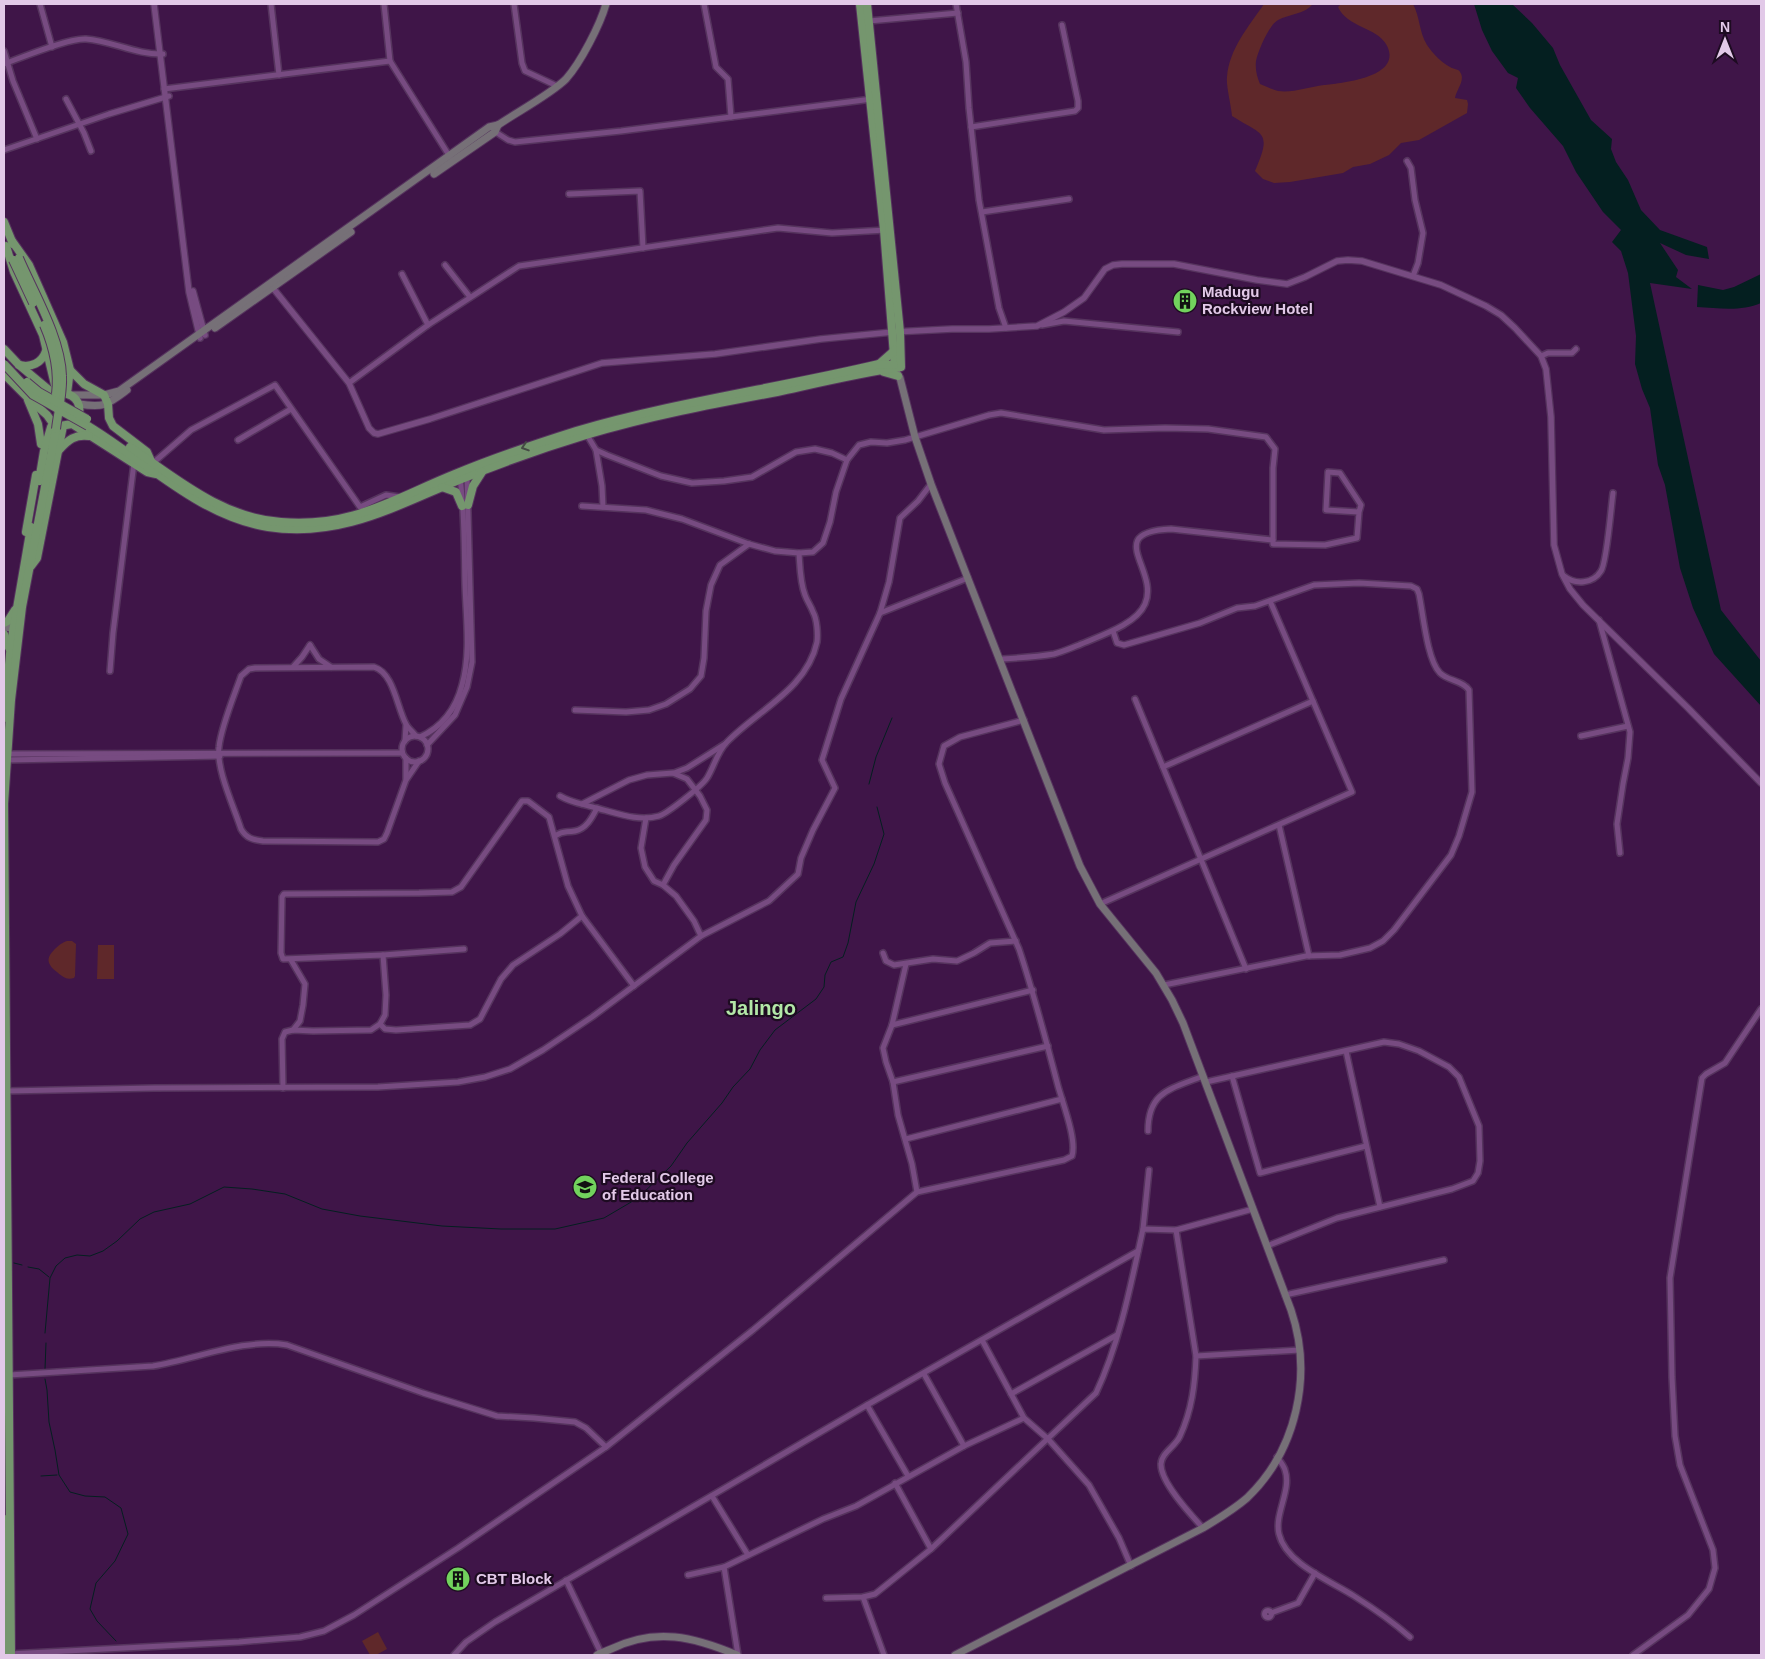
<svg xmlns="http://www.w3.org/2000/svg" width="1765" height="1659" font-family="Arial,sans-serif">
<rect width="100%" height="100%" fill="#3f1548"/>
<!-- green -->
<g fill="#5f282a">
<path d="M1264,4H1313C1305,14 1289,14 1278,20C1269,25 1258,51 1256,61C1255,69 1257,77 1260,84C1266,86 1272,90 1278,91C1293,93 1309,87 1324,85C1342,83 1405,77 1386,44C1377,28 1347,27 1338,7L1341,4H1378L1379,5L1413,4C1420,17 1419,32 1427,45C1433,54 1441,62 1450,67C1453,69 1459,69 1460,72C1466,80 1456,90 1455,98L1467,100L1468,104L1467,113L1419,140L1401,143L1389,155L1370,164L1353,167L1343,173L1290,182L1274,183L1263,179L1255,171C1272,131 1264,136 1232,116C1231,104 1226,86 1227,77C1229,49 1249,26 1264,4Z"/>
<path d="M67,941H72L76,944L75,976L74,978C66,980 63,977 57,972C48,965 45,959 54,950C58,946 61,943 67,941Z"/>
<path d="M98,945H114V979H97Z"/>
<path d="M378,1632L387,1649L376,1655H370L362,1641Z"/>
</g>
<!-- water -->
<g fill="#041f20">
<path d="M1474,4H1512L1532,23L1553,48L1560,65L1591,120L1612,139L1611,149L1616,162L1628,180L1641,210L1660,230L1707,247L1709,259L1686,255L1660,243L1678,270L1676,277L1692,289L1650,283L1721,610L1761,661V706L1714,654L1693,608L1680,568L1665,485L1658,465L1650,408L1642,389L1635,364L1636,336L1628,273L1621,251L1612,242L1621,230L1603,212L1576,172L1563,146L1530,108L1516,88L1518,78L1508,73L1492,51L1482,30Z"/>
<path d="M1761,274V303C1741,312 1718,308 1697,307L1698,285L1723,290L1734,287Z"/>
</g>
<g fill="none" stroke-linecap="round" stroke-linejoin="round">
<!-- stream -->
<g stroke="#041f20" stroke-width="1">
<path d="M869,784L876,757L892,718"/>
<path d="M14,1263L22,1265"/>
<path d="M28,1267L39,1269L49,1277"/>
<path d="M45,1333L50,1278L56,1266L65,1258L77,1255L90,1256L103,1251L117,1241L140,1219L154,1212L190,1204L224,1187L252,1189L285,1194L322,1209L360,1216L442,1226L501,1229H555L604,1218L638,1198L671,1166L687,1143L722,1103L733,1087L750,1069L760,1050L775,1030L816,999L824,987L825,975L831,962L843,957L848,943L856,902L874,864L884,834L877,807"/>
<path d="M45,1369L46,1343"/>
<path d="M45,1379L47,1390L49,1422L55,1450L59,1475L70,1492L85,1496L105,1497L121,1508L128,1534L115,1561L96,1583L90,1609L97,1621L116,1641"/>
<path d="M41,1476L57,1475"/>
</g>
<defs>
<g id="minor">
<path d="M40,4L52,47"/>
<path d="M271,4L279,75"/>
<path d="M384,4L390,61"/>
<path d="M514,4L522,63L525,71L557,86"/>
<path d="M704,4L716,67L728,79L731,117"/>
<path d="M956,4L966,62L969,108L979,200L999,308L1006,328"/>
<path d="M869,21L958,13"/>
<path d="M4,51L13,81L37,139"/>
<path d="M4,64C23,57 68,38 86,39C112,41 137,55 163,54"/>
<path d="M164,89L390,61L450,157"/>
<path d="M66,99L84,133L91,151"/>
<path d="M971,127L1075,111L1078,108V101L1062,25"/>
<path d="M494,131L508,140L515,142L621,131L872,99"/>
<path d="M4,150L109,114L169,96"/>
<path d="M1407,161L1411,168L1415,200L1423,233L1418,263L1413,276"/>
<path d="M569,194L640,191L643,248"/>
<path d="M982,212L1069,199"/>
<path d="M445,265L470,297"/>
<path d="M402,274L428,325"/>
<path d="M1042,325L1064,321L1178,332"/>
<path d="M1541,356L1548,353H1572L1576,349"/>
<path d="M349,383L428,325L519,266L778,228L832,233L886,230"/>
<path d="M587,435L596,450L607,455L661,476L692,483L724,481L752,477L796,452L815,449L832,453L847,460"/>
<path d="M238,440L291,409"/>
<path d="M596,450L602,486L603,507"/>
<path d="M153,463L191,430L275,385L360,507L386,495L400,497"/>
<path d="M582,506L646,510L682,519L749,544L775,551L799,553L813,552L823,543L830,522L836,492L847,460L859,445L871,442L887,443L905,440L989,415L1001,413L1104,430L1165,428L1208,429L1266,437L1275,449L1273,468V544L1325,545L1357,538L1359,512L1326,510L1328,472L1340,473L1361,505L1359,512"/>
<path d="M1564,576C1575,585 1593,584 1601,571C1607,562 1611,507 1613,493"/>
<path d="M880,613L968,578"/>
<path d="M1599,620L1630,732L1628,758L1623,784L1617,824L1620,853"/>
<path d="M1113,631L1117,643L1124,645L1200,623L1237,608L1255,606L1314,585L1359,583L1411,586L1417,589L1419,594C1423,613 1427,660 1440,673C1448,681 1462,680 1469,690L1472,792L1459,836L1451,855L1394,930L1383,941L1370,948L1340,955L1306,956L1164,985"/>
<path d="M310,645L319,659L331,667"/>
<path d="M1001,659C1018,658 1036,657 1054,654C1062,652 1071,648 1079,645C1099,636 1136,625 1145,604C1160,570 1102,532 1171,529L1273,540"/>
<path d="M293,667L302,657L310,645"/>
<path d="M110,671L113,633L134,463"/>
<path d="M1135,699L1246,969"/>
<path d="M575,710L626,712L649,710L666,704L690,689L701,676L704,658L706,611L711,585L720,565L749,544"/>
<path d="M416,736C413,732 408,728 406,724C397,708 394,673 374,667L255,668L249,669L241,676C234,696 221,727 219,747C216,769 234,807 241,829C246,838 253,840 263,841L378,842L384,839L387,833L406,780L419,761"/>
<path d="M1581,736L1628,726"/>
<circle cx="415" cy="749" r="13"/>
<path d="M420,737C442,727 456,708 462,685C471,653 466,618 465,585C464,550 465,513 460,478"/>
<path d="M405,741L406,725"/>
<path d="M427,745L455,715L467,687L472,662L467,475"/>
<path d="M6,754L402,753"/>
<path d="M6,760L220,756"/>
<path d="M1163,767L1313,701"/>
<path d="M674,773L687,768L725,744"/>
<path d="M406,779V758"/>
<path d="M560,796C572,803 583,804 596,808C617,813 638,822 659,816C668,813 702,786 707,778C714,767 717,752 727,742C758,710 807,689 817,642C818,634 817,619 813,612C811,606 807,601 805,595C800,582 800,567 799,553"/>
<path d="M582,804L629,780L647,775L673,773L687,779L700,796L707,810L706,820L674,865L663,885"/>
<path d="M646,818L641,848L645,867L654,881L663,885L676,896L694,921L701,936"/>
<path d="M1279,825L1309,956"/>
<path d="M555,836C564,830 565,833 575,831C586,829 592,818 597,808"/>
<path d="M1100,904L1352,792L1270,601"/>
<path d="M883,953L886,961L894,965L933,959L957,961L974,953L990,943L1016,941"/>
<path d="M383,955L464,949"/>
<path d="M291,960L305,984L303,1005L300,1021L293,1030"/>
<path d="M906,964L892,1025L883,1048L886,1062L893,1082L898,1115L912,1164L917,1192"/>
<path d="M380,1024L385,1029L396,1030L470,1025L480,1019L501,979L513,965L560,934L582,916"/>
<path d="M892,1025L1033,990"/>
<path d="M1346,1051L1380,1207"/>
<path d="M1232,1076L1260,1173L1366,1146"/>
<path d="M893,1082L1048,1046"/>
<path d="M1206,1082L1384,1042L1399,1044L1419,1051L1449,1067L1459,1077L1479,1126L1480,1161L1478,1173L1473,1181L1452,1189L1337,1218L1267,1246"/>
<path d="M283,1088L282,1039L285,1032L293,1030L313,1031L371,1030L380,1024L385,1015L386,995L383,955L283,959L281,953L282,897L284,894L419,893L452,892L461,887L522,801H528L549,817L568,886L582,916L634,986"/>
<path d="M6,1091L154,1088L378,1087L458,1082L485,1077L510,1069L543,1050L592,1017L701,936L769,901L798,874L801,858L813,830L835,788L822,760L841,699L880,613L889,582L900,518L918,501L931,484"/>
<path d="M1148,1131C1148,1091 1171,1089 1203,1076"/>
<path d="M906,1139L1062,1099"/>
<path d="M1143,1229L1149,1170"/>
<path d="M1176,1230L1196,1356C1195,1384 1192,1410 1180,1436C1176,1446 1161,1453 1161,1464C1160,1482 1191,1515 1203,1528"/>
<path d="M1285,1295L1444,1260"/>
<path d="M982,1340L1024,1418L1048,1439L1089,1485L1119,1538L1131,1566"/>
<path d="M1196,1356L1300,1350"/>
<path d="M924,1374L964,1446"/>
<path d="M9,1375L153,1366C197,1359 243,1338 287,1345L423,1393L497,1416L534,1418L575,1422L586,1428L606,1447"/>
<path d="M1011,1394L1117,1335"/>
<path d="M867,1405L908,1476"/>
<path d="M1277,1457C1280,1461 1284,1466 1285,1470C1292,1490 1274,1514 1279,1534C1286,1564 1331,1581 1354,1596C1373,1608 1393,1622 1410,1637"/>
<path d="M895,1483L931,1549"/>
<path d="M712,1496L748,1555"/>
<path d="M724,1567L738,1655"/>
<path d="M688,1575L724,1567L823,1519L856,1506L964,1446L1024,1418"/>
<path d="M566,1580L601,1653"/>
<path d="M863,1597L884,1655"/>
<path d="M826,1598L863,1597L875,1594L931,1549L1096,1393C1120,1342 1131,1284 1143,1229L1176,1230L1253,1209"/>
<circle cx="1268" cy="1614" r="3.5"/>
<path d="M1271,1613L1298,1603L1315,1573"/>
<path d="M9,1654L239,1642L300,1637L324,1631L354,1615L458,1548L606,1447L753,1330L917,1192L1064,1160L1072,1156C1077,1140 1063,1104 1058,1086C1046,1040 1034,994 1019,949L945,783L939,764L944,746L960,737L1024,720"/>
<path d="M454,1655L466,1642L495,1622L867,1405L1138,1251"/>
<path d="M1633,1655L1688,1615L1709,1589L1715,1568L1713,1550L1680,1465L1675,1436L1672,1377L1670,1278L1702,1078L1706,1074L1725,1063L1761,1009"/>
</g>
<g id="tertiary">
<path d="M154,4L189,292L200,338"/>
<path d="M273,288L349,383L369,428L374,433L378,434L430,419L602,363L715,354L821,339L893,332L952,329H989L1037,326L1064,312L1084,298L1105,269L1113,265L1122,264H1174L1257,280L1287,284L1305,277L1337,261L1348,260L1362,261L1441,285L1486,306L1501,315L1515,328L1541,356L1546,369L1551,417L1554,545L1562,574L1570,589L1583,605L1688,708L1761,783"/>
<path d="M193,291L205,335"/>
</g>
<g id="secondary">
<path d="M434,174L495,132L498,125"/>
<path d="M215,328L351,232"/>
<path d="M896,371L900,378L915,437L931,484L1080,866L1100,904L1156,973L1172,1000L1183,1023L1291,1310C1313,1375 1297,1450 1247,1498C1233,1510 1218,1519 1203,1528L955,1655"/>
<path d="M71,395H104L119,391L489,127L498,125C517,112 551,94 566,79C581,62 600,25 606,4"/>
<path d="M79,404C104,408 107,405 127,390"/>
<path d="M4,627L13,628"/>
<path d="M597,1655C602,1652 607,1651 611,1649C656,1627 694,1637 737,1655"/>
</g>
<g id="primary">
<path d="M860,4L884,230L895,368"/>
<path d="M4,222L13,244"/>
<path d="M12,241L29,265L63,342L70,370L67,393"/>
<path d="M6,246L14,272L43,335L55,385"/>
<path d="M4,349L19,365L55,395"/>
<path d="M19,365C31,368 42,363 46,351"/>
<path d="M878,365L895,350"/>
<path d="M70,370L84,384L104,395L108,404L109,418L113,426L147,452L151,461"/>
<path d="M884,372L898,376"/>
<path d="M4,374L28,398L47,415L52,422L60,426L72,424L147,472L156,474"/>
<path d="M63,393C77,395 83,406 77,419"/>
<path d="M28,400L38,424L41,444"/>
<path d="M88,426C146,461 199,516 268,527C341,538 395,506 459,480C501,463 543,448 586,435C649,416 713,404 777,392C818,383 859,373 901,367L900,332L867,4"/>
<path d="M130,447C177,479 222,518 281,522C352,528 393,499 455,474C495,457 535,444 576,431C675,402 778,388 879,364L894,365"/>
<path d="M59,450C68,440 75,434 89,436"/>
<path d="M39,481L44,451L51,427"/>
<path d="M442,487L456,492L462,506"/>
<path d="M468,505L473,486L482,472"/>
<path d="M26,532L36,475"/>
<path d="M31,566L37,558L63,426"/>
<path d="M4,623L8,621L15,610"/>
<path d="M4,634L9,648"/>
<path d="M4,718L11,643L31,527"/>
<path d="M4,1519L5,1655"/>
<path d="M11,1655L4,804L11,700L22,607L56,429"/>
</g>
</defs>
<!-- minor casing -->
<use href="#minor" stroke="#56345e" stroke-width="8"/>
<!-- tertiary casing -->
<use href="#tertiary" stroke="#56345e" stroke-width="8"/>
<!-- secondary casing -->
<use href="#secondary" stroke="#56345e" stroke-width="9"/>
<!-- primary casing -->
<use href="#primary" stroke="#56345e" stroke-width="10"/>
<!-- minor -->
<use href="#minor" stroke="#774b81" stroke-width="5"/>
<!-- tertiary -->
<use href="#tertiary" stroke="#774b81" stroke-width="5.5"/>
<!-- secondary -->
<use href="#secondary" stroke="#767077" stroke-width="7"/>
<!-- primary -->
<use href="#primary" stroke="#75966e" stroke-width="8"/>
<defs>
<g id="primary-bridge">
<path d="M19,258C34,293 61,338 62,376C63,393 58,412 56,429"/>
<path d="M13,260L33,303"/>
<path d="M44,325C53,346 59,371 56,394"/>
<path d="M4,364L33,395L88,426"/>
<path d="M27,382L39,392L87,419"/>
</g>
</defs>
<!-- primary-bridge casing -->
<use href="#primary-bridge" stroke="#56345e" stroke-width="10" stroke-linecap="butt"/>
<!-- primary-bridge -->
<use href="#primary-bridge" stroke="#75966e" stroke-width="8"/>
</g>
<!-- one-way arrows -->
<defs><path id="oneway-chevron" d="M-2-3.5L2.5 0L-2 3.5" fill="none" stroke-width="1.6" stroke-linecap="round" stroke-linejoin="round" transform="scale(1.25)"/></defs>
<use stroke="#454a44" href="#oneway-chevron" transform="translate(525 447) rotate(162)"/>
<!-- icons -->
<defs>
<symbol id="building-disc" viewBox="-11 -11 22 22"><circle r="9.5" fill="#72d25d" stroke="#1d0b21"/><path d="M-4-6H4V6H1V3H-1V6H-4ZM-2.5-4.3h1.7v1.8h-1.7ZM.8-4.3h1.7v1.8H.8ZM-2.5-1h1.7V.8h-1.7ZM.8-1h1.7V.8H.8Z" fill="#111"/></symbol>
<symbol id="school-disc" viewBox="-11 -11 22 22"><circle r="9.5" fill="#72d25d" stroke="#1d0b21"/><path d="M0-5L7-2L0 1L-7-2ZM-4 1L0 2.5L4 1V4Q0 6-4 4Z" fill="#111"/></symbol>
</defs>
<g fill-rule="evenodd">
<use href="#building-disc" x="1171" y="287" width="28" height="28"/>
<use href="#school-disc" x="571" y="1173" width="28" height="28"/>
<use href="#building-disc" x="444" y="1565" width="28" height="28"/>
</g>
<g text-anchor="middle" stroke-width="4.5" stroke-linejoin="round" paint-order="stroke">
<!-- poi labels -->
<g font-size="15" font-weight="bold" fill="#e2c9e8" stroke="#1d0b21" text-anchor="start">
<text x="1202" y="297">Madugu<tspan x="1202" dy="17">Rockview Hotel</tspan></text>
<text x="602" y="1183">Federal College<tspan x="602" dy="17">of Education</tspan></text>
<text x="476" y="1584">CBT Block</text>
</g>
<!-- district labels -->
<g font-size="20" font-weight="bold" fill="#b3e7a8" stroke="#1d0b21">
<text x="761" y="1015">Jalingo</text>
</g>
</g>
<!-- border -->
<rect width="1765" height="1659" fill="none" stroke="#e2c9e8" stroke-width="10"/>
<!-- north arrow -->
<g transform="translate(1725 40)" stroke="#1d0b21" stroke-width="4" paint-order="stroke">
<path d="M0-4L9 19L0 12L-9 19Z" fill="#e2c9e8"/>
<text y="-8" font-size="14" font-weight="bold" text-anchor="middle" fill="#e2c9e8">N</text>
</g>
</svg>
